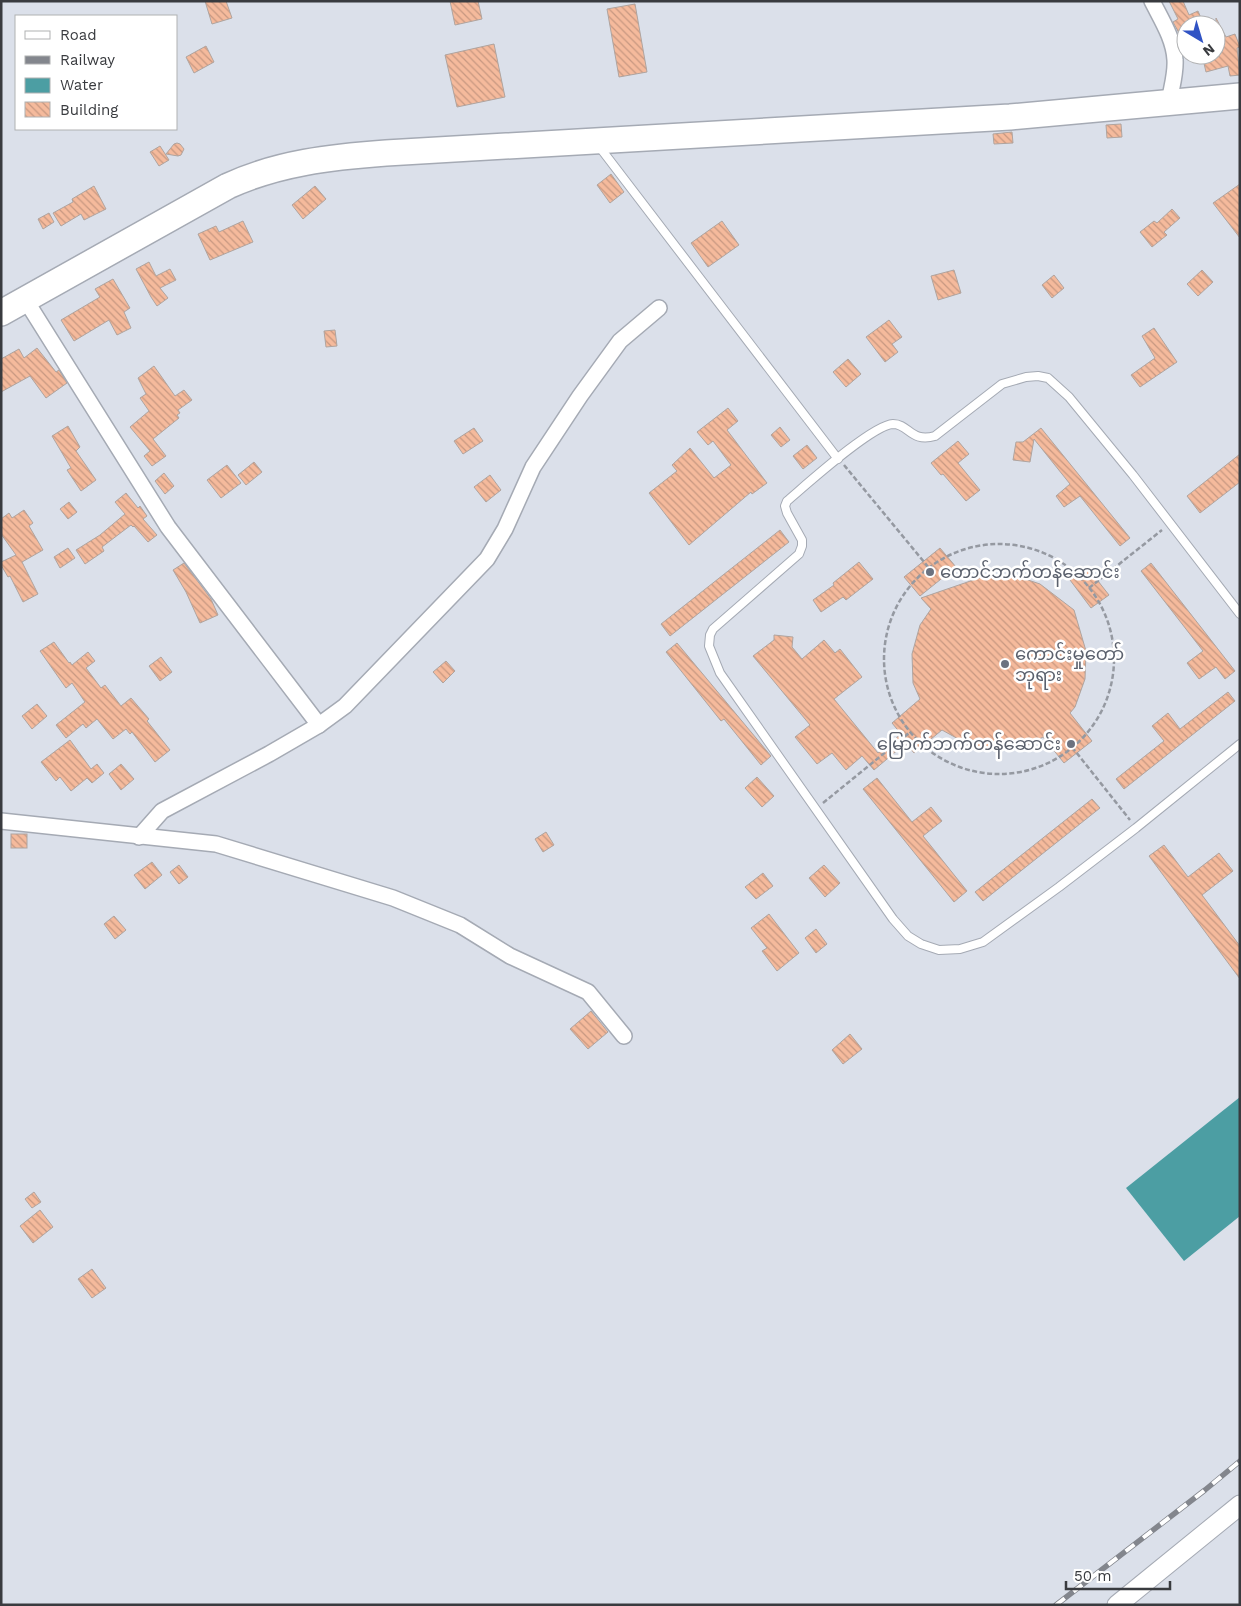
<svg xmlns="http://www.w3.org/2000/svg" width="1241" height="1606" font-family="'Work Sans','Noto Sans Myanmar',sans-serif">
<defs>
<pattern id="building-back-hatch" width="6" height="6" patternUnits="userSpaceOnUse" patternTransform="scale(1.25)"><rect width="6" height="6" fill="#f5ba9c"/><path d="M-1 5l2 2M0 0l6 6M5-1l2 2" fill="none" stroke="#c79881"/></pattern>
</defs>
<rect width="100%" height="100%" fill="#dbe0ea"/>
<!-- water -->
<path fill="#4c9ea3" d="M1240,1097V1216L1184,1261L1126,1188Z"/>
<!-- building -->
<g fill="url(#building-back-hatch)" stroke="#afa49f">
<path d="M205,1H226L232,18L212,24Z"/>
<path d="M450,1H478L482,19L455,25Z"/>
<path d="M1169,1H1183L1189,15L1198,11L1204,25H1186V46L1173,22L1178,19Z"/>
<path d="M635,4L647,72L619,77L607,9Z"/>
<path d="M1216,18L1226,37L1235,34L1240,47L1237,48L1240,75L1230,76L1228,66L1206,72L1202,55H1216Z"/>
<path d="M494,44L505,97L457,107L445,55Z"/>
<path d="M206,46L214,62L194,73L186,57Z"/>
<path d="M1121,124L1122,137L1107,138L1106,125Z"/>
<path d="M1012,132L1013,143L994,144L993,134Z"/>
<path d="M177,143L180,144L184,149L181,155L178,156L166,154L174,144Z"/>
<path d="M160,146L169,160L159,166L150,152Z"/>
<path d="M611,174L624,192L610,203L597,185Z"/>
<path d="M1240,184V238L1213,203Z"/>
<path d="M94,186L106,209L84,220L81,214L61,226L53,213L73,202L72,199Z"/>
<path d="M315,186L326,199L303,219L292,205Z"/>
<path d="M1172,209L1180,218L1164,232L1167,235L1152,247L1140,232L1154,221L1157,223Z"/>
<path d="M49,213L54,222L43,229L38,219Z"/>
<path d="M243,221L253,242L210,260L198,234L216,226L219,232Z"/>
<path d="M722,221L739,245L708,267L691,243Z"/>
<path d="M149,262L156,276L170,269L176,280L160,288L168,298L157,306L151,297L136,269Z"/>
<path d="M954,270L961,293L938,300L931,276Z"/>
<path d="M1202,270L1213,282L1198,296L1187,284Z"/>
<path d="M1054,275L1064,288L1052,298L1042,285Z"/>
<path d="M113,279L130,308L124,312L131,328L117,335L109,320L74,341L61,320L100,297L95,289Z"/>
<path d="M889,320L902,337L892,344L898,352L885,362L866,337Z"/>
<path d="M1154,328L1177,362L1140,387L1131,375L1155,358L1142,336Z"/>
<path d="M335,330L337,346L326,347L324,331Z"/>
<path d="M37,348L56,372L59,370L67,383L46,398L30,376L1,392V359L19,349L24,358Z"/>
<path d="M848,359L861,374L846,387L833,372Z"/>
<path d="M154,366L175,396L184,390L192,400L178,410L180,413L177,415L179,418L153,439L166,456L152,466L144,456L150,451L130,427L149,411L140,398L146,394L138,378Z"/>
<path d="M728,408L738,421L727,430L767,483L752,494L751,492L689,545L649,493L677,471L672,465L690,448L714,478L731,465L713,441L708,445L697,432Z"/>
<path d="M68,426L80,447L76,451L96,480L81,491L67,470L71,468L52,436Z"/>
<path d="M780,427L790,440L781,447L771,435Z"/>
<path d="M474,428L483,441L463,454L454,441Z"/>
<path d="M1041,428L1130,538L1120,546L1080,496L1064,507L1056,496L1070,484L1034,439L1030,462L1013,460L1016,442H1023Z"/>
<path d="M958,441L969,454L958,463L980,490L966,501L943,474L941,475L931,463Z"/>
<path d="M807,445L817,458L803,469L793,456Z"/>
<path d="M1240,454V482L1200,513L1187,496Z"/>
<path d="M254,462L262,472L246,485L238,475Z"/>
<path d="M227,465L241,483L221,498L207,480Z"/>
<path d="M164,473L174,486L165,494L155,481Z"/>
<path d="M490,475L501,490L486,502L474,487Z"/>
<path d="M126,493L138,508L140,506L147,516L143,519L157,535L148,542L134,526L133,527L131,525L102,547L104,551L85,564L76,550L100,535L125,514L115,502Z"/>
<path d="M69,502L77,512L68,519L60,509Z"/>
<path d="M24,510L33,523L29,526L43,550L22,562L38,594L23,602L10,576L8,577L1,565V562L16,555L1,534V519L9,513L12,518Z"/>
<path d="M780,530L789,542L670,636L661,624Z"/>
<path d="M68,548L75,558L60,568L54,557Z"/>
<path d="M940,548L956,567L920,596L904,577Z"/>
<path d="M859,562L873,579L846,600L843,597L821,612L813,600L834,585L833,583Z"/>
<path d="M184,563L211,599L218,615L200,623L186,592L173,570Z"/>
<path d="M1151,563L1235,671L1225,679L1216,667L1199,679L1187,663L1203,651L1141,571Z"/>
<path d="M1087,567L1109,595L1091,608L1070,580Z"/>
<path d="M1013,575L1040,584L1074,610L1086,651L1085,679L1075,707L1070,713L1092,741L1064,763L1043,737L1030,744L1001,750L971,746L942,730L914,753L906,743L874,770L862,756L846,770L832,753L817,764L795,737L810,725L753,656L774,640V635L793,637L792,647L802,659L824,640L835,653L840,649L862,677L834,699L878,753L901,734L892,723L920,699L913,683L912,654L920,625L931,609L921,598L985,576Z"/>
<path d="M54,642L69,663L70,662L72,665L88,652L95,661L86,668L101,688L105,685L121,706L131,698L149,719L147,721L170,750L155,762L132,732L130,734L126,729L113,739L97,719L86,728L83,724L66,738L56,725L85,702L72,683L66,688L40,651Z"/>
<path d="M677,643L771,756L761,765L724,719L721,721L666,652Z"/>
<path d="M161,657L172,672L160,681L149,666Z"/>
<path d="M446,661L455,671L443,683L433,672Z"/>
<path d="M1228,692L1235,701L1124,789L1116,779L1164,741L1152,726L1168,713L1180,729Z"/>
<path d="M37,704L47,716L32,729L22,716Z"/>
<path d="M70,740L91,769L97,764L104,773L92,783L87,778L71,791L60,777L56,781L41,762Z"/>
<path d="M121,764L134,779L121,790L109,774Z"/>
<path d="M757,777L774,796L762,807L745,788Z"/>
<path d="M877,778L912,822L931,807L942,821L923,836L967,891L954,902L863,789Z"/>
<path d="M1092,799L1100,808L983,901L975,892Z"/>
<path d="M546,832L554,845L543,852L535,839Z"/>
<rect x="11" y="834" width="16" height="14"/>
<path d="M1164,845L1188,877L1219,853L1233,871L1202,895L1240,946V979L1149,856Z"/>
<path d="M152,862L162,875L145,889L134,875Z"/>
<path d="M179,865L188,877L179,884L170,872Z"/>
<path d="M824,865L840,883L825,897L809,878Z"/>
<path d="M763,873L773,886L756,899L745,887Z"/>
<path d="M769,914L799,953L777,971L762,951L767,948L751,928Z"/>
<path d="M114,916L126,930L115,939L104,924Z"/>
<path d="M816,929L827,944L816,953L805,938Z"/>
<path d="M591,1011L608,1032L588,1049L570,1029Z"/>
<path d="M850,1034L862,1049L843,1064L832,1050Z"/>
<path d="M34,1192L41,1202L32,1208L25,1199Z"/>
<path d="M40,1210L53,1227L33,1243L20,1226Z"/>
<path d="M92,1269L106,1288L92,1298L78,1279Z"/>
</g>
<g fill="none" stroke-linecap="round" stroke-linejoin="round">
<defs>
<g id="service">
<path d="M598,145L838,459"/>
<path d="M1240,614L1133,475L1069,397L1048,378L1038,376L1026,377L1002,384L935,436C911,443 909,424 893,424C872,425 806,485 787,501L785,506L787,513L802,540V546L799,554L713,629L710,635L709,646L720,673L893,919L908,936L921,944L939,950L960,949L983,942L1059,887L1136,828L1240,744"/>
</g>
<g id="minor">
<path d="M1152,1C1161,19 1174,39 1175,60C1176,74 1171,89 1169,103"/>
<path d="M25,299L168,527L319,725"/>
<path d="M1,821L216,844L393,898L460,925L510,956L588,992L624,1036"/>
<path d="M139,837L162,811L269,754L319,725L345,706L487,559L505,529L533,467L580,396L620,341L659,308"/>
</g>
<path id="tertiary" d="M1117,1605L1240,1505"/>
<path id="trunk" d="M1,313L228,186C278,163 331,157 386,153L1010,117L1240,96"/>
</defs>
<!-- service casing -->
<use href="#service" stroke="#a5aab4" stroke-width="10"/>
<!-- minor casing -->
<use href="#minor" stroke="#a5aab4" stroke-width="18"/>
<!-- tertiary casing -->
<use href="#tertiary" stroke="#a5aab4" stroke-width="21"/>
<!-- trunk casing -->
<use href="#trunk" stroke="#a5aab4" stroke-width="28"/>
<!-- path -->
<g stroke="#9599a1" stroke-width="2.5" stroke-dasharray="5 2.5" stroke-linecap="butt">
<path d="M844,465L929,568"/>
<circle cx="999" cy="659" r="115"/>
<path d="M1089,588L1162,530"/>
<path d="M1072,747L1130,820"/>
<path d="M823,803L909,733"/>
</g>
<!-- service -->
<use href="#service" stroke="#fff" stroke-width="8"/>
<!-- minor -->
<use href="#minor" stroke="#fff" stroke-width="15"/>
<!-- tertiary -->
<use href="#tertiary" stroke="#fff" stroke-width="19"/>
<!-- trunk -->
<use href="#trunk" stroke="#fff" stroke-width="25"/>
<defs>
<path id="rail" d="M1056,1605L1205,1490L1240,1461"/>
</defs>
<!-- rail casing -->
<use href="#rail" stroke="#83868d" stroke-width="5.5"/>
<!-- rail -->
<use href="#rail" stroke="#fff" stroke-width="4" stroke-dasharray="11" stroke-linecap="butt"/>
</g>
<!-- markers -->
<g fill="#6b7280" stroke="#fff" stroke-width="2">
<circle cx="930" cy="572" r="5"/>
<circle cx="1005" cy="664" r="5"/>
<circle cx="1071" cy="744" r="5"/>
</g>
<g text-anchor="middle" stroke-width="5" stroke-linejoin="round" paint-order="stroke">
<!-- worship labels -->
<g font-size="18" fill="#5b616d" stroke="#fff" text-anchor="start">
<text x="940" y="578">တောင်ဘက်တန်ဆောင်း</text>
<text x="1015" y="660">ကောင်းမှုတော်<tspan x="1015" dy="21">ဘုရား</tspan></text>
<text x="1061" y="750" text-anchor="end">မြောက်ဘက်တန်ဆောင်း</text>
</g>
</g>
<!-- border -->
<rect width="1241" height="1606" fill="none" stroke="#393b3f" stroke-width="5"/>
<!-- legend -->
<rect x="15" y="15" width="162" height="115" fill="#ffffff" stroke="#b0b1b2"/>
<rect x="25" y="31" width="25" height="8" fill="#ffffff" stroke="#b0b1b2"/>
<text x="60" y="40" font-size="15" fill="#393b3f">Road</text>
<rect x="25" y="56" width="25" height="8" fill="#83868d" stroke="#b0b1b2"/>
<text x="60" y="65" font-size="15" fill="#393b3f">Railway</text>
<rect x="25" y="78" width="25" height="15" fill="#4c9ea3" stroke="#b0b1b2"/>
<text x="60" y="90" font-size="15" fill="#393b3f">Water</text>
<rect x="25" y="102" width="25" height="15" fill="url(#building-back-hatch)" stroke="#b0b1b2"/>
<text x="60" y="115" font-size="15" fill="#393b3f">Building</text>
<!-- north arrow -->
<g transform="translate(1201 40) rotate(142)"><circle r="24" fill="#ffffff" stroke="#b0b1b2"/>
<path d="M0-4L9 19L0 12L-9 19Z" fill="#3053c4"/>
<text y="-8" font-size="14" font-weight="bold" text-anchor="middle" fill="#393b3f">N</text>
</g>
<!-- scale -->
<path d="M1066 1581v8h104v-8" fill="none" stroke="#393b3f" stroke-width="2.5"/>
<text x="1074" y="1581" font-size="15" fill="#393b3f" stroke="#ffffff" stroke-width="4" paint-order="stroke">50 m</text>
</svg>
